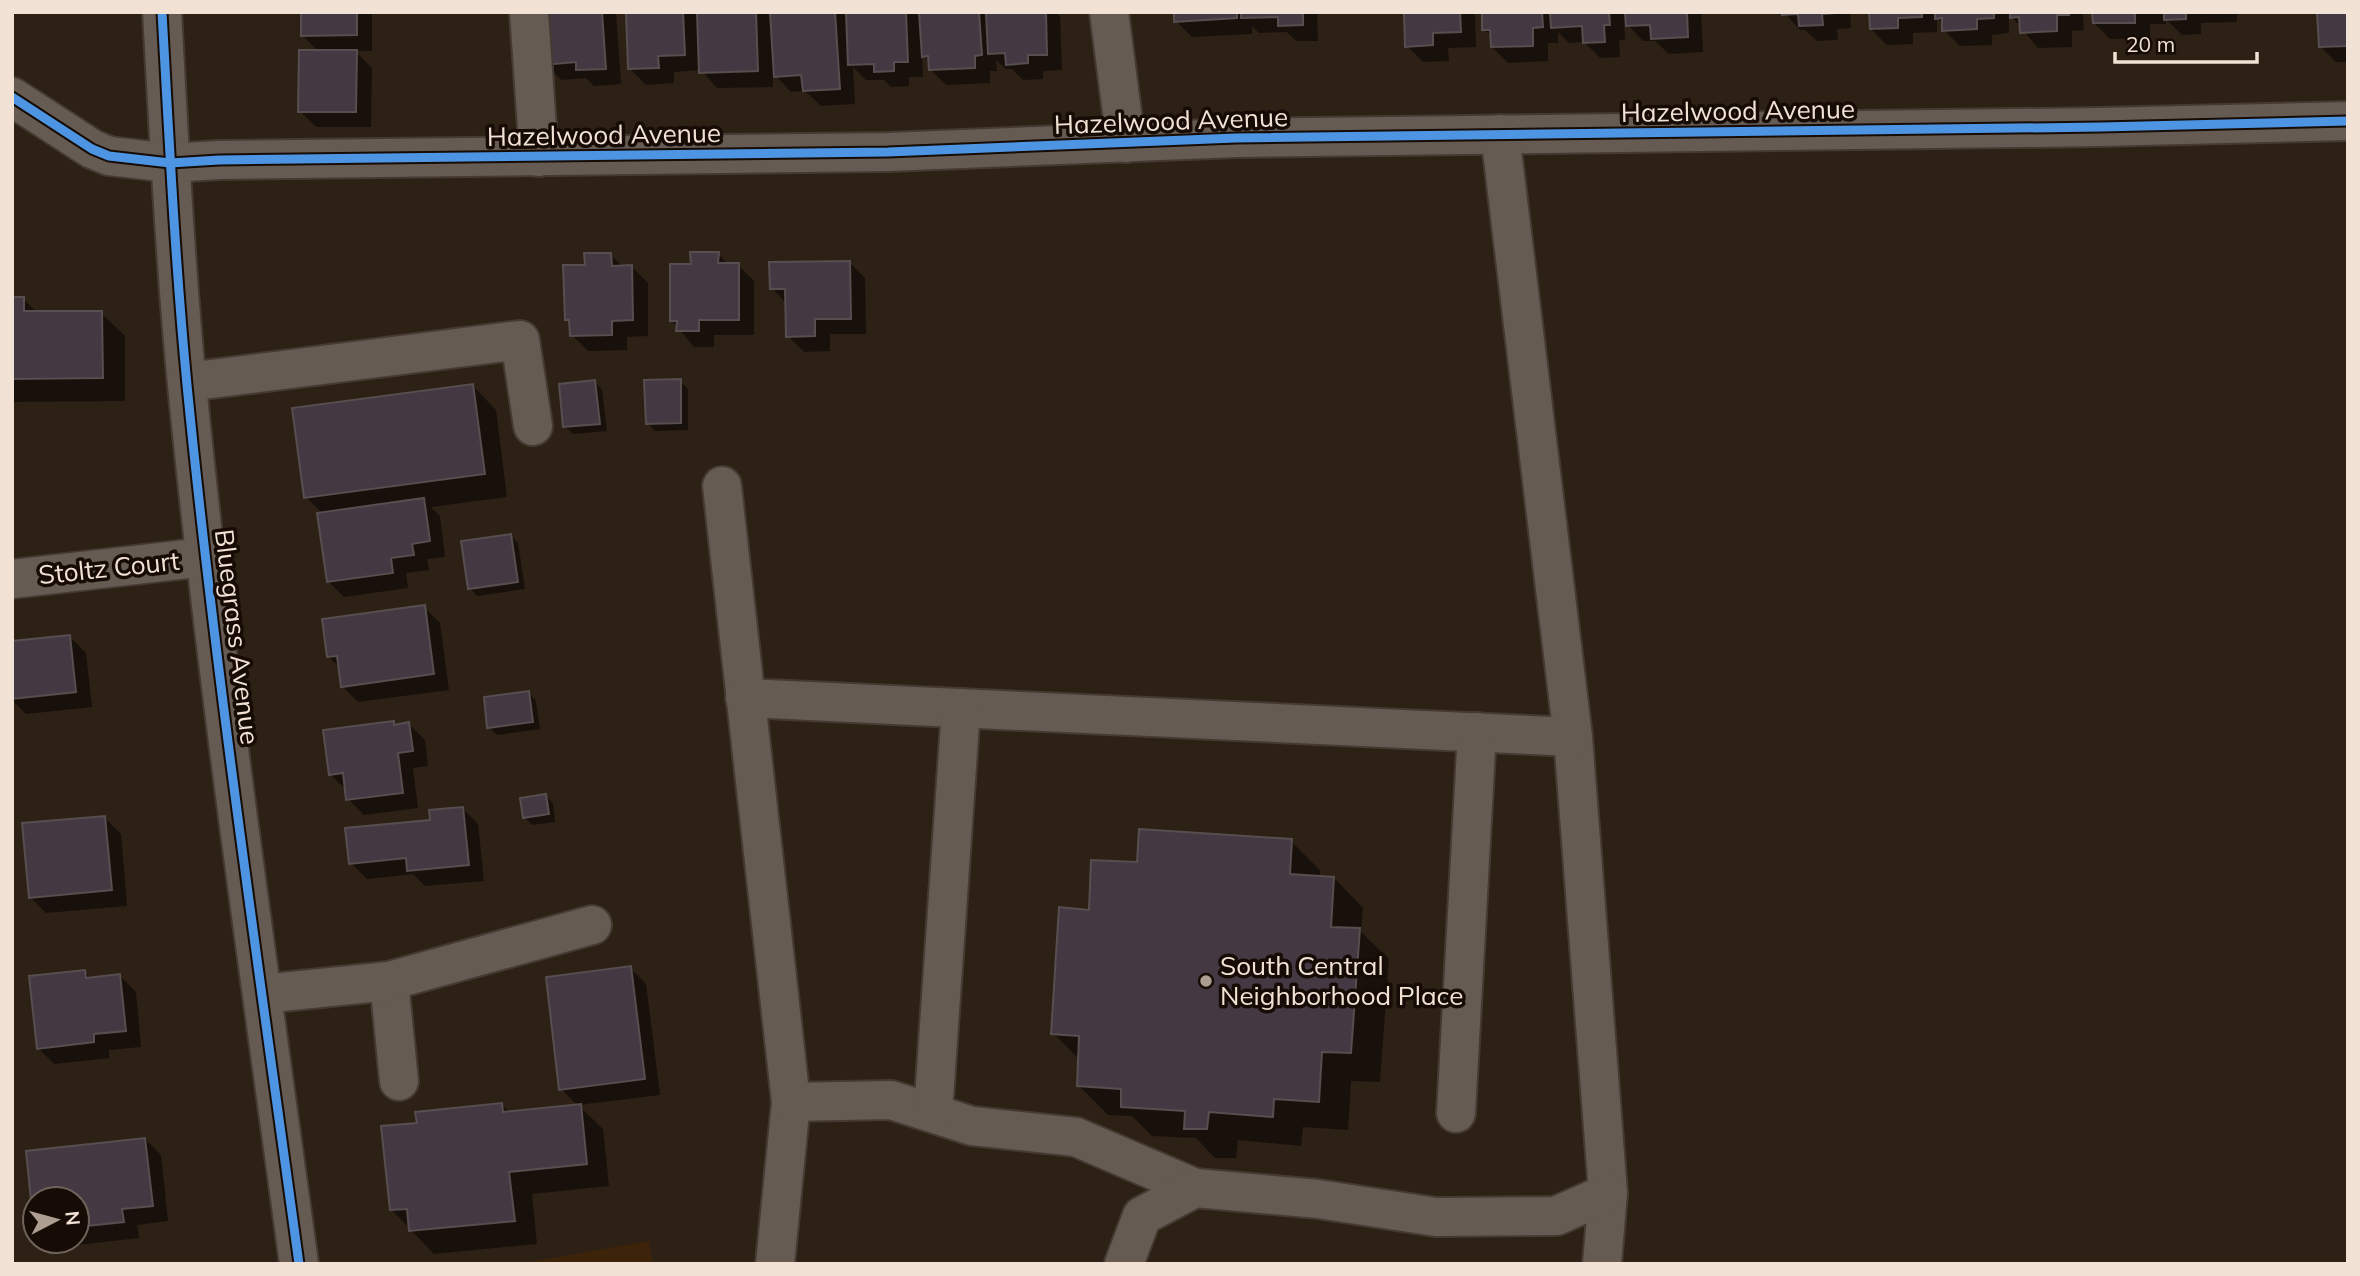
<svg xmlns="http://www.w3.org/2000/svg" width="2360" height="1276" font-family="Mulish,sans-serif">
<rect width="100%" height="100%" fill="#2d2015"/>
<!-- built -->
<path fill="#3e230b" d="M649,1241L653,1264H518Z"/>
<!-- shadow -->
<g fill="#0007">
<path d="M302,12H372V51H355L372,68L371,127H316L300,111L319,52L302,35Z"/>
<path d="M542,12H616L621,84L594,86L586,78L561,80L545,64Z"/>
<path d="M627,12H1056L1060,16L1062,70L1043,71V79L1023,80L1012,69H1006L996,60L997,71H990V83L946,85L930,69V62L922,55L923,77H909V86L891,87L884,80H866L853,67L855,104L821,106L805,91L791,92L773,73V87L717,88L701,70L674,72V83L646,85L630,69Z"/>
<path d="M1175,12H1317L1318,41H1296L1287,32L1259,33L1252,26V34L1192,37L1176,21Z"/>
<path d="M1405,12H1475L1476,47L1448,48L1449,61L1423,62L1407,46Z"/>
<path d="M1483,12H1624V19H1627V12H1701L1703,52L1669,54L1655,41H1643L1624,21L1625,40H1619L1620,57L1600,58L1584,42L1569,43L1558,32V43H1548V61L1508,63L1492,47V37L1484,29Z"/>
<path d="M1784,12H1850L1851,28L1837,29L1838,40L1817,41L1805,30H1800Z"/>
<path d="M1871,12H2083L2084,30L2072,31V47L2038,48L2009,14V33L1992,35V45L1960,46L1944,30V25L1937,18V32L1913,33V44L1887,45L1871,29Z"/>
<path d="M2094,12H2237V22L2201,23V34L2182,35L2165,18L2166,24H2150V38L2110,39L2094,23Z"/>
<path d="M2348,12V62H2336L2320,46Z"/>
<path d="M610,254L623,267H632L648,283V336L627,337V350L588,351L572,335L571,324L566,319Z"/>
<path d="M718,254L729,265H738L754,281V335H714V347H694L672,321L692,265Z"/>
<path d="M849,262L865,278L866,334H830V351L804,352L788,336L787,304L772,288Z"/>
<path d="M12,299H23L38,313H101L125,336V401L12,402Z"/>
<path d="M680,381L688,389V430L655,431L648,423Z"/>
<path d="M595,382L602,390L607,431L573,434L565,426Z"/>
<path d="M473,386L496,410L507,497L431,507L440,516L445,557L427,559L429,570L406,573L408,588L344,597L328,581L323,514L306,497Z"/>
<path d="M511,536L518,543L525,589L477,596L470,588Z"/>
<path d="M424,607L440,623L449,690L358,702L342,686L340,668L329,657Z"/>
<path d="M70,637L86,653L92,707L26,714L12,700V643Z"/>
<path d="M529,693L536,701L540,729L497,735L489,727Z"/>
<path d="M393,723L397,726L409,724L425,740L428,766L413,768L418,808L364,815L348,799L347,791L330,774Z"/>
<path d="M545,795L553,803L555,822L532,825L525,818Z"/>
<path d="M462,808L478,824L484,881L425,886L413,874L367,879L351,863Z"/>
<path d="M105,818L121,834L127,906L46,913L30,897Z"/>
<path d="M1291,841L1320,870V877L1334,878L1363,908L1361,932L1389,959L1380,1082L1351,1081L1348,1130L1303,1127L1301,1146L1238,1140L1236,1158H1215L1196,1138L1152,1136L1132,1116L1108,1115L1078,1085L1080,1060L1053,1033L1090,912L1138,864Z"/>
<path d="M630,968L646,984L660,1095L578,1105L603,1129L609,1186L532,1194L537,1244L434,1254L392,1210L418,1124L502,1105L510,1113L578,1106L561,1089Z"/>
<path d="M85,972L91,979L120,976L136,992L141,1047L109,1050V1058L54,1064L38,1048Z"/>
<path d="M145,1139L161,1155L168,1221L137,1225L139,1238L69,1246L65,1241H77V1199H35V1220L28,1152Z"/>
</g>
<!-- building -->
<g fill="#443943" stroke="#564e4f" stroke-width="2">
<path d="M301,12H357V35L301,36Z"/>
<path d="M540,12H602L606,69L576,70V62L543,65Z"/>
<path d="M626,12H683L685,55L658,56L659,68L628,69Z"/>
<path d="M697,12H756L758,71L699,73Z"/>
<path d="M770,12H835L840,89L803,91L801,75L774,77Z"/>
<path d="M846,12H906L908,62H894V71L874,72V64L848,65Z"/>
<path d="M919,12H979L982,55L975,56V68L929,70L928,56L922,57Z"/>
<path d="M986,12H1046L1047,55H1028V63L1006,65L1005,53L988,54Z"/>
<path d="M1174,12H1237V18L1174,22Z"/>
<path d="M1241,12H1303V25L1278,26V17L1241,18Z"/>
<path d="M1404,12H1460L1461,32L1433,33V45L1405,47Z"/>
<path d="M1482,12H1542L1543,27L1533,28V46L1491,47L1490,30H1482Z"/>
<path d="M1550,12H1609L1610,25H1604L1605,42L1583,43L1582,26L1551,28Z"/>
<path d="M1625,12H1687L1688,37L1651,39L1650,25L1626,26Z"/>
<path d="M1782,12H1835V13L1822,14L1823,25L1799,26L1798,14L1782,15Z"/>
<path d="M1869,12H1922V17L1898,18V28L1870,29Z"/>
<path d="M1935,12H1994V18L1977,19V29L1942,31V18L1935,19Z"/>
<path d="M2010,12H2069V15H2057V31L2020,33L2019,17L2010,18Z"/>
<path d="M2092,12H2135V23H2093Z"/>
<path d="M2164,12H2186V19L2164,20Z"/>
<path d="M2317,12H2348V46L2319,47Z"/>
<path d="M299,50H357L356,112H298Z"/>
<path d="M690,252H719L718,263H739V320H699V331H676L677,321H670V264H691Z"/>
<path d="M584,253H611L612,266L632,265L633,320L612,321V335L570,336L569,320H565L563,265H585Z"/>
<path d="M850,261L851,319H815V336L786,337L785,289H770L769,262Z"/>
<path d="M12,297H24V311H102L103,378L12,379Z"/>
<path d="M681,379V423L646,424L644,380Z"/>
<path d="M595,380L600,424L563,427L559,384Z"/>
<path d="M473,384L485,474L304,498L292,408Z"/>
<path d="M424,498L430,541L412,544L414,555L391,558L393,573L327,582L317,513Z"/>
<path d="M511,534L518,582L468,589L461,541Z"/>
<path d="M425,605L434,674L341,687L337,656L327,657L322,619Z"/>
<path d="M70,635L76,692L12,699V641Z"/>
<path d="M529,691L533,722L487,728L484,697Z"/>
<path d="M394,721V725L409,722L413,751L398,753L403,793L346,800L343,773L329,775L323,730Z"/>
<path d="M546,794L549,814L523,818L520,798Z"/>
<path d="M463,807L469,865L407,871L406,858L349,864L345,828L430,820L429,810Z"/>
<path d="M105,816L112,890L29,898L22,823Z"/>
<path d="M1139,829L1292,839L1290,874L1334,877L1331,927L1360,928L1351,1053L1322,1052L1319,1102L1274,1099L1273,1117L1209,1112L1207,1129H1184L1185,1111L1121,1107V1089L1077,1086L1079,1036L1051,1034L1059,907L1089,910L1091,860L1137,862Z"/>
<path d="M631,966L645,1079L559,1090L546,977Z"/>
<path d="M85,970L86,978L120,974L126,1031L94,1034V1042L37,1049L29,976Z"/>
<path d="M502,1103L503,1112L581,1104L587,1164L509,1172L515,1221L409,1231L407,1209L390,1210L381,1126L417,1123L415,1112Z"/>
<path d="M145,1138L153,1206L122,1209L124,1222L77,1227V1199H35L33,1220L26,1151Z"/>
</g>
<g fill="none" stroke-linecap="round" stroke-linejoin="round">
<defs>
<g id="minor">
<path d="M162,12C169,137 175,261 187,385C216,679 259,971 299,1264"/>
<path d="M529,12L539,157"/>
<path d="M1109,12L1126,143"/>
<path d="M12,97L92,149L109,156L170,163L219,160L888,152L1236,138L2101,127L2348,121"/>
<path d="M1500,134L1573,737L1608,1193L1602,1264"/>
<path d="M187,382L520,340L533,426"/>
<path d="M722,486L791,1102L775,1264"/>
<path d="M12,579L205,557"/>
<path d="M745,698L1573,737"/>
<path d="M389,981L399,1081"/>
<path d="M262,994L389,981L592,925"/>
<path d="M791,1102L891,1100L972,1126L1076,1137L1195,1188"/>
<path d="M933,1113L961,708"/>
<path d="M1456,1113L1477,732"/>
<path d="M1124,1264L1142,1216L1195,1188L1318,1199L1436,1217L1556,1216L1608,1193"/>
</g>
</defs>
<!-- minor casing -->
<use href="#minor" stroke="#453a32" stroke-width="42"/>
<!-- minor -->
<use href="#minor" stroke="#655b52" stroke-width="38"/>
<defs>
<g id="cycleway">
<path d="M162,12C169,137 175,261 187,385C216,679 259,971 299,1264"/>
<path d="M12,97L92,149L109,156L170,163L219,160L888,152L1236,138L2101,127L2348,121"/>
</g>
</defs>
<!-- cycleway casing -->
<use href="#cycleway" stroke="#160c05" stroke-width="13"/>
<!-- cycleway -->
<use href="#cycleway" stroke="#4d94e3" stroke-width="9"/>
</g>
<!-- markers -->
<circle fill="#ad9e92" stroke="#160c05" stroke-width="2.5" cx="1206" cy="981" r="7"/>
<g text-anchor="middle" stroke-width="7" stroke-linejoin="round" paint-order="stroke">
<!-- street labels -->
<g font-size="26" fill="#f2e2d6" stroke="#160c05">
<text transform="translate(1738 111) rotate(-1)" y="9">Hazelwood Avenue</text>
<text transform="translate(1171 121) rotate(-2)" y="9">Hazelwood Avenue</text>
<text transform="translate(604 135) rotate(-1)" y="9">Hazelwood Avenue</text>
<text transform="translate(109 568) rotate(-6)" y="9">Stoltz Court</text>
<text transform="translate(237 637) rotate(83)" y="9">Bluegrass Avenue</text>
</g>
<!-- poi labels -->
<g font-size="26" fill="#f2e2d6" stroke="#160c05" text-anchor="start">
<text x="1220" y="975">South Central<tspan x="1220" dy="30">Neighborhood Place</tspan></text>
</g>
</g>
<!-- border -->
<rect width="2360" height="1276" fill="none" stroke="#f2e2d6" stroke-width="28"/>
<!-- north arrow -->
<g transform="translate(56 1220) rotate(84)"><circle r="33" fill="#160c05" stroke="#6e6259" stroke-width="2"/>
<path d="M0-5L12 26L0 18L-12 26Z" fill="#ad9e92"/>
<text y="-10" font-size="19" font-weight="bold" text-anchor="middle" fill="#f2e2d6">N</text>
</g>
<!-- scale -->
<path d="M2115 52v10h142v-10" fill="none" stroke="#f2e2d6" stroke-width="3.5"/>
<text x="2126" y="52" font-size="21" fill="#f2e2d6" stroke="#160c05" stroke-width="5" paint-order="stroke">20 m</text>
</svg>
